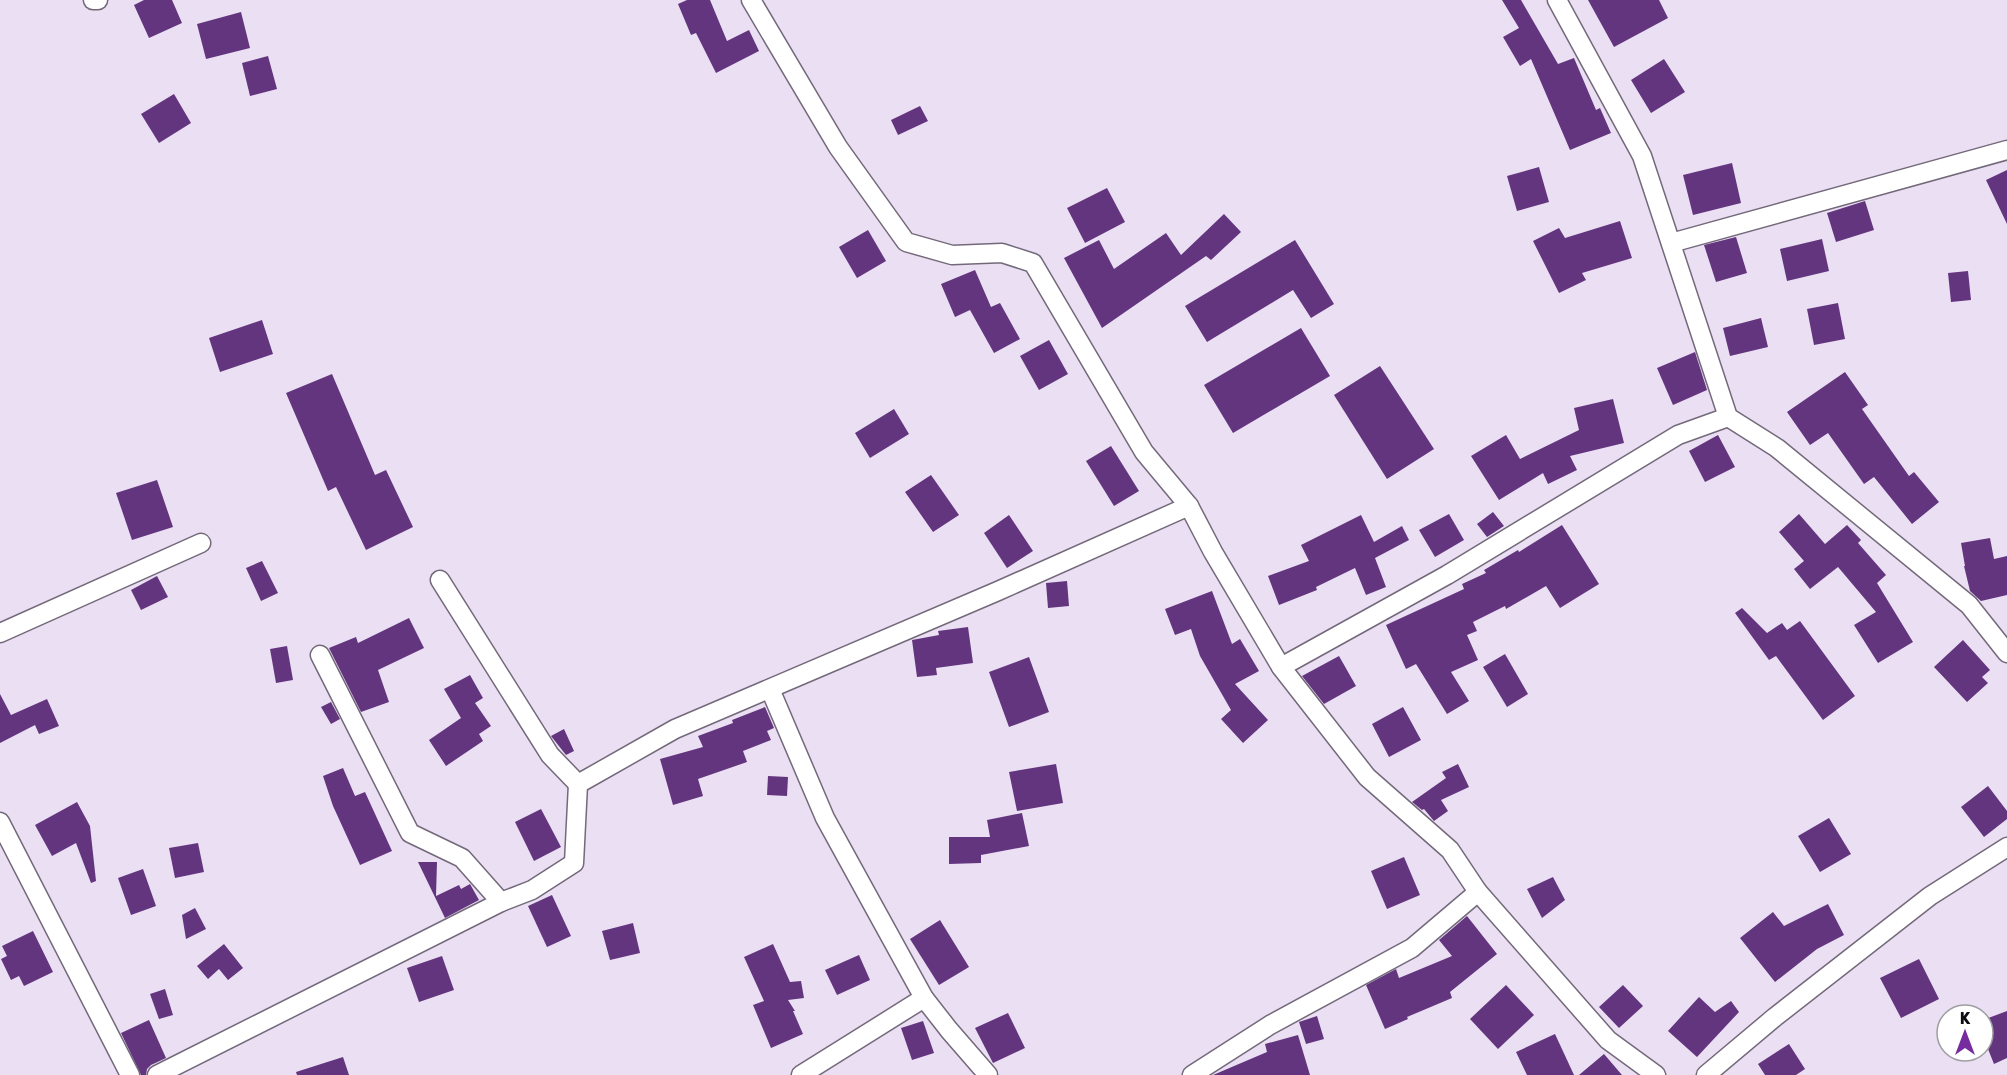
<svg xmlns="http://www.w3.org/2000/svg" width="2007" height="1075" font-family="Rubik,sans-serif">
<rect width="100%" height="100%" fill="#ebdff3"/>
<!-- building -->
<g fill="#63357f">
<path d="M144,0H172L182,23L149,38L134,5Z"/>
<path d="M687,0H710L727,41L749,30L759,51L716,73L696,33L691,35L678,4Z"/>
<path d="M1502,0H1521L1558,64L1574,58L1596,110L1600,108L1611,133L1570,150L1531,59L1520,66L1503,37L1519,28Z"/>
<path d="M1588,0H1659L1668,18L1614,47Z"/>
<path d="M241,12L250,48L206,59L197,24Z"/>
<path d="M268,56L277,89L250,96L242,63Z"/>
<path d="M1664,59L1685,92L1651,113L1631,80Z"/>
<path d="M174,94L191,123L159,143L141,114Z"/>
<path d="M920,106L928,121L898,135L891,120Z"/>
<path d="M1732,163L1741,203L1693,215L1683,175Z"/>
<path d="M1539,167L1549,202L1517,211L1507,176Z"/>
<path d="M2007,170V224L1986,180Z"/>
<path d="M1107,188L1125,222L1085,243L1067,208Z"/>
<path d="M1865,201L1874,230L1836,242L1827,213Z"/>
<path d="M1224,214L1241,232L1211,260L1206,256L1102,328L1064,258L1099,240L1114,269L1166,233L1181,255Z"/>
<path d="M1620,221L1632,258L1582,273L1586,280L1559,293L1533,241L1559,228L1565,238Z"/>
<path d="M868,230L886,261L857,278L839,247Z"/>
<path d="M1736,237L1747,273L1716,282L1704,245Z"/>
<path d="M1822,239L1829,271L1787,281L1780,249Z"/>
<path d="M1295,240L1334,304L1311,318L1293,290L1207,342L1185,306Z"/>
<path d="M975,270L991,307L1000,303L1020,339L994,353L970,310L955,317L941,284Z"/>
<path d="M1968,271L1971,300L1951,302L1948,273Z"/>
<path d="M1838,303L1845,339L1814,345L1807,309Z"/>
<path d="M1761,318L1768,347L1730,356L1723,328Z"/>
<path d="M262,320L273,354L220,372L209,338Z"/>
<path d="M1301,328L1330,376L1233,433L1204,385Z"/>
<path d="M1049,340L1068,374L1039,390L1020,356Z"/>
<path d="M1695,352L1707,390L1673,405L1657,368Z"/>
<path d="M1380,366L1434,449L1387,479L1334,395Z"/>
<path d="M1845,372L1868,405L1862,409L1909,476L1914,472L1939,502L1912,524L1874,477L1864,484L1828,433L1810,445L1787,412Z"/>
<path d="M332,374L375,475L386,470L413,527L366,550L336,487L328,491L286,393Z"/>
<path d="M1613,399L1624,443L1570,456L1577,470L1548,484L1543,473L1499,500L1471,456L1506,435L1520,459L1579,430L1574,408Z"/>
<path d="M894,409L909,434L870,458L855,433Z"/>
<path d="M1718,435L1735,467L1705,482L1689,451Z"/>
<path d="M1111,446L1139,491L1114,506L1086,461Z"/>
<path d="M931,475L959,515L933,532L905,492Z"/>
<path d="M157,480L173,527L132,540L116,493Z"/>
<path d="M1493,512L1504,526L1487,537L1477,524Z"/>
<path d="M1449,514L1464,540L1435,557L1419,530Z"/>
<path d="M1799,514L1825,544L1847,525L1861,540L1858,543L1886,575L1877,583L1913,642L1878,663L1854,625L1876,612L1838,567L1810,589L1794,569L1804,561L1779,532Z"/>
<path d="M1009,515L1033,551L1007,568L984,533Z"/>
<path d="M1361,515L1374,542L1402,526L1409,540L1375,558L1386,587L1366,595L1355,568L1316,587L1317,590L1279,605L1268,576L1309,561L1301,545Z"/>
<path d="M1562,525L1599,584L1560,608L1546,586L1506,609L1505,606L1473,622L1477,631L1467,635L1478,660L1451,672L1469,701L1447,714L1416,664L1406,669L1386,625L1464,589L1462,584L1486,573L1484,570L1518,550L1519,552Z"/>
<path d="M1990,538L1994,559L2007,556V595L1981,601L1970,591L1964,566H1965L1961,543Z"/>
<path d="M262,561L278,593L261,601L246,568Z"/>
<path d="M157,576L168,597L141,610L131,590Z"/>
<path d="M1067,581L1069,606L1048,608L1046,583Z"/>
<path d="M1212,591L1232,644L1240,639L1259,671L1235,684L1268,720L1243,743L1221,719L1231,710L1200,656L1191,629L1175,635L1165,609Z"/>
<path d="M1742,608L1767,633L1782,623L1787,630L1800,621L1855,696L1823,720L1776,656L1769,660L1735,613Z"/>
<path d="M409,618L424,648L378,670L389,702L361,712L329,648L356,637L358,643Z"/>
<path d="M968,627L973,663L936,668L937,675L917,677L912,640L939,635L938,631Z"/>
<path d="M1963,640L1990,670L1982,677L1988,683L1967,702L1934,667Z"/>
<path d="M287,646L293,680L276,683L270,649Z"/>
<path d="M1505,654L1528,694L1507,707L1483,667Z"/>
<path d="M1339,656L1356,686L1324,704L1302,676Z"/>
<path d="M1029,657L1049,712L1009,727L989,672Z"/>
<path d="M470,675L483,698L475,703L491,726L479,734L483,741L446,766L429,740L461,718L444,689Z"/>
<path d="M0,694L11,715L47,699L59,726L39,734L35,725L0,743Z"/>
<path d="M331,702L340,719L331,724L321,707Z"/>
<path d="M765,707L774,728L767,731L771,740L743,751L747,762L698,779L703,796L673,805L660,759L703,747L698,736L733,723L732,720Z"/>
<path d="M1403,707L1421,740L1389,757L1372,724Z"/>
<path d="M564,729L574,751L566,755L551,736Z"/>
<path d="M1056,764L1063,803L1017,811L1009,772Z"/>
<path d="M1458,764L1469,787L1441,800L1448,811L1434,821L1424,809L1422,810L1412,802L1446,778L1442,772Z"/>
<path d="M343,768L355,796L365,792L392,851L360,865L333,806L323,776Z"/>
<path d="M768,776L788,777L787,796L767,795Z"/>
<path d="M1988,786L2007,811V819L1984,837L1961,807Z"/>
<path d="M77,802L90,826L96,881L91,883L76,843L52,856L35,825Z"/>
<path d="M541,809L561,847L534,861L515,822Z"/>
<path d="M1022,813L1029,846L981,855V863L949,864V837H990L987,820Z"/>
<path d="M1829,818L1851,854L1820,872L1798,836Z"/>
<path d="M198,843L204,872L175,878L169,848Z"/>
<path d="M1404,857L1420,895L1387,909L1371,871Z"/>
<path d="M418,862H437L436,896L459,885L461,889L470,884L479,900L445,918Z"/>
<path d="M143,869L156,906L131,915L118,878Z"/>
<path d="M1553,877L1565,900L1542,918L1527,889Z"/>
<path d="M552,895L571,936L547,947L528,906Z"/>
<path d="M1828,904L1844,935L1817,949L1775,982L1740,938L1773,912L1784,926Z"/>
<path d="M195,908L206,929L186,939L182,915Z"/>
<path d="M1467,916L1497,954L1450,992L1452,998L1407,1017L1408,1019L1385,1029L1366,985L1396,969L1399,978L1452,956L1439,940Z"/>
<path d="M940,920L969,967L939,985L910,939Z"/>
<path d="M633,923L640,953L610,960L602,931Z"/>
<path d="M33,931L53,972L24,986L19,976L11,980L1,959L7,956L2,946Z"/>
<path d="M224,944L243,968L228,980L219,969L208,979L197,966Z"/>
<path d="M773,944L790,982L801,981L804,998L788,1000L795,1011H793L803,1034L771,1048L753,1005L764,1001L744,957Z"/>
<path d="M859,955L870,980L837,995L825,970Z"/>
<path d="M442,956L454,990L419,1002L407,968Z"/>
<path d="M1919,959L1939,999L1901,1018L1880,978Z"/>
<path d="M1506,985L1534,1015L1498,1049L1470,1019Z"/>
<path d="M1623,985L1643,1006L1619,1028L1599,1007Z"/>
<path d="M165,989L173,1015L159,1019L150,994Z"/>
<path d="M1699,997L1715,1012L1731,1001L1739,1012L1697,1057L1668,1031Z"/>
<path d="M2007,1011V1058L1994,1064L1986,1044L1983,1046V1020Z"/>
<path d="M1008,1013L1025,1048L993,1063L975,1028Z"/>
<path d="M1317,1016L1324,1039L1306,1044L1299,1022Z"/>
<path d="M149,1020L166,1058L151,1065L147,1069L146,1075H141L121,1033Z"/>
<path d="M923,1021L934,1053L912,1060L901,1028Z"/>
<path d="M1555,1034L1574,1075H1527L1516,1052Z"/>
<path d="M1298,1035L1310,1075H1213L1267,1052L1265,1044Z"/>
<path d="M1789,1044L1805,1069L1796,1075H1765L1758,1064Z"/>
<path d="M1604,1054L1622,1075H1579Z"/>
<path d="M343,1057L349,1075H297L296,1072Z"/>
</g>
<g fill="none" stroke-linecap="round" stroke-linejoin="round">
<defs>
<g id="minor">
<path d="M93,0H98"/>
<path d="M751,0L838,147L906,242L952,255L1002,253L1033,263L1144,452L1189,506L1213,552L1281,667L1367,777L1450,850L1478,892L1608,1040L1656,1075"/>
<path d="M1557,0L1642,156L1728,417L1777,448L1969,605L2007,653"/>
<path d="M1671,243L2007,150"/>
<path d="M440,580L550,755L578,784"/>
<path d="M0,633L201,543"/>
<path d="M320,655L410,833L462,858L501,902"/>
<path d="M1281,667L1447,575L1678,435L1728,417"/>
<path d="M770,689L825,818L924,998L949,1030L988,1075"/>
<path d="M0,822L130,1075"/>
<path d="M157,1075L501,902L532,890L574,863L578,784L675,729L998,591L1189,506"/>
<path d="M801,1075L924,998"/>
<path d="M1192,1075L1270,1025L1412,948L1478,892"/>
<path d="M1706,1075L1775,1017L1930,896L2007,847"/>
</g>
</defs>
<!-- minor casing -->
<use href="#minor" stroke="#73697a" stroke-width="21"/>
<!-- minor -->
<use href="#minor" stroke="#fff" stroke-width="18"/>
</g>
<!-- north arrow -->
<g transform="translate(1965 1033)"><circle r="28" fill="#ffffff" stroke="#9f9ea1" stroke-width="1.5"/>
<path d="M0-4.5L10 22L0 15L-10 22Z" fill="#762b9e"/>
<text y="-9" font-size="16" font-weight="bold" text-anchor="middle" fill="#100c13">K</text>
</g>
</svg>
